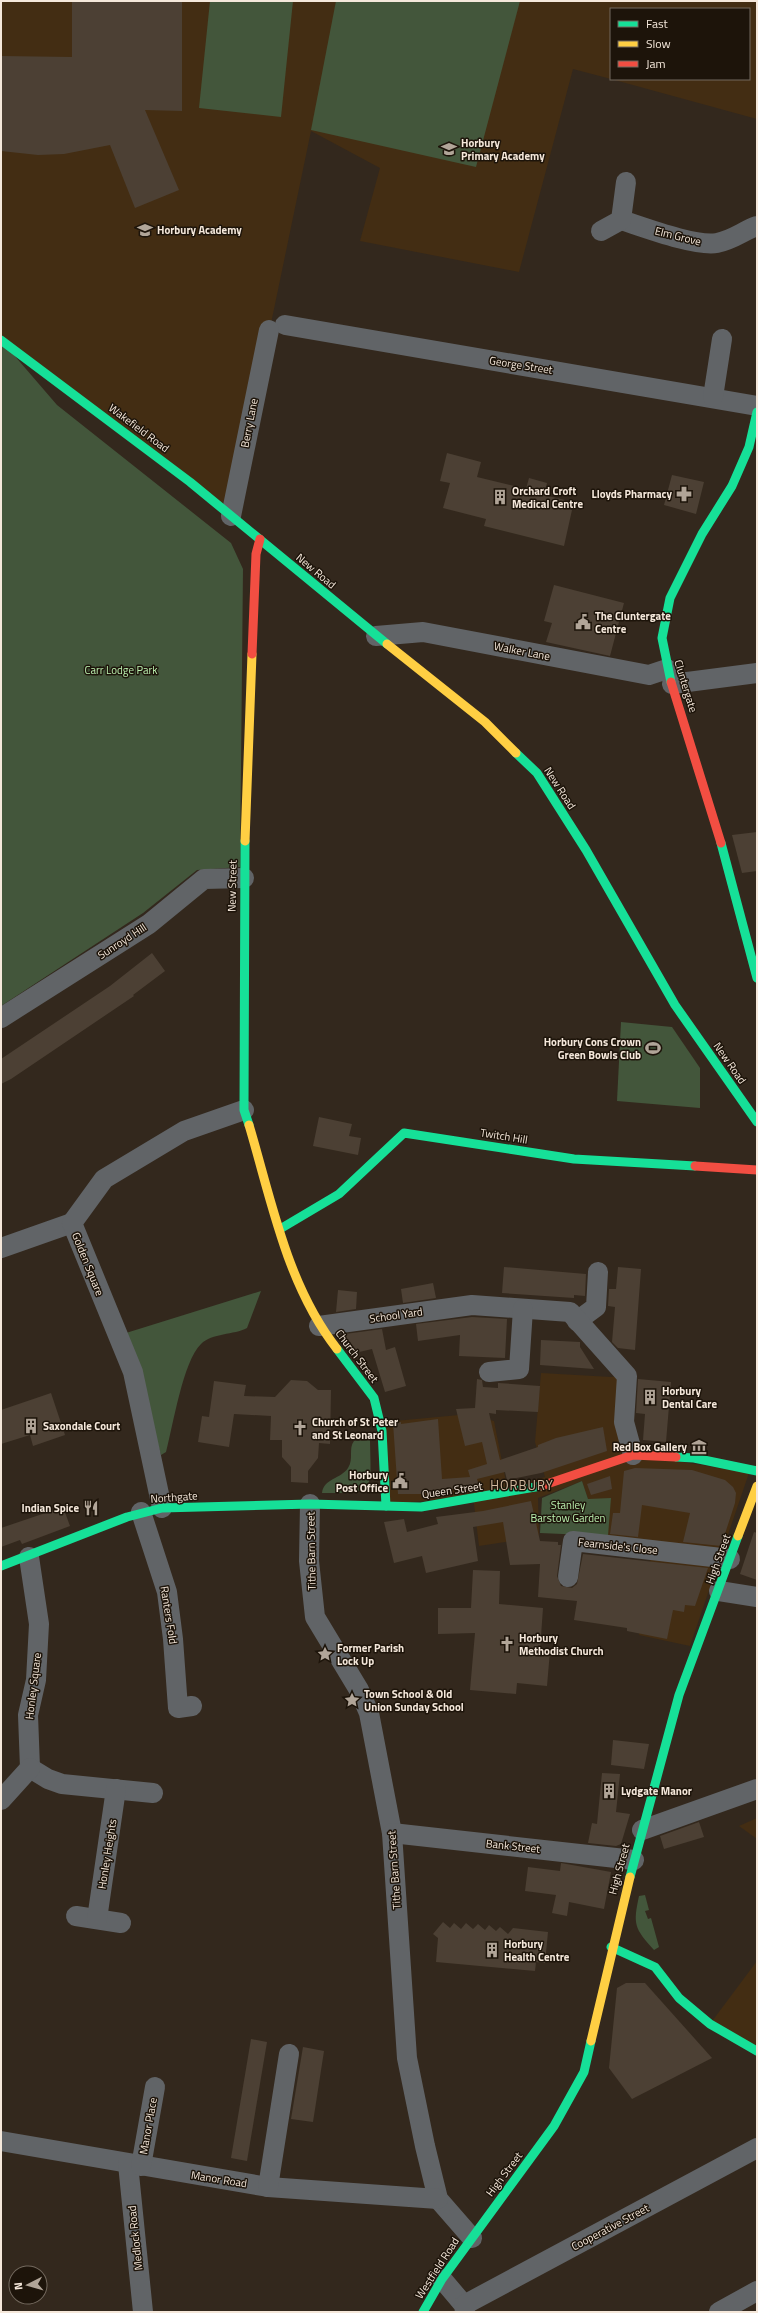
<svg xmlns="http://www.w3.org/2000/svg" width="758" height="2313" font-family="'Titillium Web',sans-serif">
<rect width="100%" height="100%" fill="#33281d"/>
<!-- built -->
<g fill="#432d13">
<path d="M1,1H757V119L611,79H749V9H611V79L573,69L519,272L360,241L380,168L311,131L231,516L1,340Z"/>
<path d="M541,1373L611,1377L620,1376L628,1453L749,1473L690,1646L639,1635L647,1592L652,1542L608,1536L588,1499L582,1481L538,1498L539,1537L479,1546L473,1496L390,1504L384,1422L470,1414L494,1421L507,1487L545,1477L535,1442Z"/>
<path d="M757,1818V1839L739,1826Z"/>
<path d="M757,1961V2051L710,2024Z"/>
</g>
<!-- green -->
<g fill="#43563b">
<path d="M210,1H293L281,117L199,108Z"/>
<path d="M336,1H520L476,167L311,130Z"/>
<path d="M1,340L57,405L231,543L243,569L240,867L197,870L143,913L1,1006Z"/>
<path d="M621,1022L672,1027L700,1068V1108L617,1101Z"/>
<path d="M261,1291L247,1328C234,1335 212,1333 201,1344C183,1361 173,1426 166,1452L161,1455L126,1333Z"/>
<path d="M370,1440C371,1493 376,1493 322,1493C324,1478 341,1479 348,1468C354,1459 348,1449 354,1441Z"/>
<path d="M582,1481L588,1499L611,1498L608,1536L540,1533L542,1498Z"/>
<path d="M645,1895L649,1910L645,1911L648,1919L651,1918L659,1947L654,1950C634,1928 633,1924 639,1896Z"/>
</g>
<!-- building -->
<g fill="#4c4034">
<path d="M72,1H182V111L145,110L179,190L135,208L110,145L64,154L38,155L1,151V56L72,57Z"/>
<path d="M447,453L481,462L477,477L526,489L529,478L547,483L544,495L565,500L563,508L572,510L564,546L484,526L486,519L443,508L450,483L440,481Z"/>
<path d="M672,475L704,482L696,514L664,505Z"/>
<path d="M554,585L624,603L610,656L546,642L552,623L544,621Z"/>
<path d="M757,832V871L742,873L732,835Z"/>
<path d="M152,953L165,971L133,995L134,996L11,1079L1,1084V1059L110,986Z"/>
<path d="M319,1117L352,1124L349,1136L361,1138L358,1155L313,1146Z"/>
<path d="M504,1267L586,1274L585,1296L574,1295V1298L502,1293Z"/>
<path d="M618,1267L641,1269L635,1350L618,1348L612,1342L615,1307L608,1306L609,1289H616Z"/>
<path d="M433,1283L436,1298L403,1303L401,1289Z"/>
<path d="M338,1290L357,1292L356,1309L336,1312Z"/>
<path d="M472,1317L507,1319L505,1358L459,1356L460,1335L418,1341L416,1324Z"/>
<path d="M382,1329L386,1350L395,1347L406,1386L385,1392L372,1349L355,1353L347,1342L345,1334Z"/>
<path d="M541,1340L580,1342V1347L594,1369L540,1365Z"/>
<path d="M477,1379L482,1380L483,1387L498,1388V1383L540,1386L538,1412L496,1410V1414L489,1413L500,1460L538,1447V1445L556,1438L603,1427L607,1451L541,1473L507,1480L505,1472L477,1479L479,1485L420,1494H398L393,1423L401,1422V1424L438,1419L442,1479L470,1477L468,1470L487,1464L482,1442L465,1446L456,1409L475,1408Z"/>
<path d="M638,1379L671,1382L666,1442L643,1440L645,1414L636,1413Z"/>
<path d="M291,1380L307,1381L318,1390H331L330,1444L319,1443L318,1458L308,1471V1483L291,1482V1467L282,1457V1440H270L271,1416L234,1414L229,1447L198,1442L202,1416L209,1417L214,1381L246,1385L244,1396L275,1397Z"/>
<path d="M51,1393L65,1435L33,1446L30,1435L1,1444V1410Z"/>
<path d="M635,1468L692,1470L725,1480L733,1487L736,1493L735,1503L721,1546L683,1542L690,1513L642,1505L638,1537L610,1534L613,1513H620L624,1471Z"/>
<path d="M610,1476L612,1489L591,1495L587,1484Z"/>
<path d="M531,1501L540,1541L558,1542V1545H561L557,1576L561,1586L572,1588L577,1584L583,1554L708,1568L695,1606L685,1605L684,1612L673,1610L667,1639L627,1631V1628L574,1620L577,1601L538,1597L540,1564L510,1565L503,1522L473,1527L478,1561L426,1573L422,1556L394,1563L384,1522L404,1519L407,1532L438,1524L436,1517L483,1511Z"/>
<path d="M63,1507L70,1526L22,1544L20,1540L1,1547V1528Z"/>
<path d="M754,1532L757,1533V1580L740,1574Z"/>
<path d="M473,1570L500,1571L499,1604L543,1608L540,1650L550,1651L547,1686L517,1683L516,1694L470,1690L475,1633L438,1634V1608H471Z"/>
<path d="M613,1740L649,1744L644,1769L611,1765Z"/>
<path d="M602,1773L620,1774L616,1812L630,1814L621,1844L616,1846L588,1843L592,1823L597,1824Z"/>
<path d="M699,1822L704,1837L664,1849L660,1836Z"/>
<path d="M561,1863L611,1872L604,1909L569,1902L567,1916L552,1913L556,1895L525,1891L528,1867L560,1871Z"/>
<path d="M443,1922L450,1928L454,1923L461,1929L466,1923L473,1929L478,1924L485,1930L489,1925L496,1931L500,1927L508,1934L513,1928L548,1932L545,1963L536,1962L535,1971L436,1962L438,1938L433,1934Z"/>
<path d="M626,1983H645L712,2058L632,2099L609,2068L617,1988Z"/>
<path d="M251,2039L267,2042L247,2161L231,2158Z"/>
<path d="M303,2047L324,2051L313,2122L291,2119Z"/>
</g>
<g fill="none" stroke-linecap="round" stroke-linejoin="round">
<!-- street -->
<g stroke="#616467" stroke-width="20">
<path d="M621,220C643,227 696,247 717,243C733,240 743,231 757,226"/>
<path d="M601,231L621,220L626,182"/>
<path d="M285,325L757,406"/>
<path d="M713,397L722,339"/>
<path d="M231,516L269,330"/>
<path d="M376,636L423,632L649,675L667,669"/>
<path d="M672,684L757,673"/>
<path d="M1,1018L149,924L204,879L244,878"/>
<path d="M1,1248L72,1223"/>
<path d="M577,1321L596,1307L598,1272"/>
<path d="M319,1326L472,1305L570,1312L627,1376L624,1422L633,1455"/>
<path d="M489,1372L519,1369L523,1309"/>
<path d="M310,1504L309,1561L315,1617L359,1690L369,1713L392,1833L407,2058L425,2146L438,2199L472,2238"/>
<path d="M162,1508L133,1372L72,1223L104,1179L184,1131L244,1110"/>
<path d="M141,1512L167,1592L173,1639L178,1708L192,1706"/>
<path d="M29,1557L39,1624L36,1680L28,1715L30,1768"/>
<path d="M568,1577L573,1541L730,1559"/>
<path d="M719,1591L757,1597"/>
<path d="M30,1768L48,1779L62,1784L153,1793"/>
<path d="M1,1800L30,1768"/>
<path d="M642,1830L757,1789"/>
<path d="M392,1833L634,1860"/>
<path d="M76,1916L121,1923"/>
<path d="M97,1919L116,1789"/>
<path d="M1,2141L268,2187L438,2199"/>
<path d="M128,2164L143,2312"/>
<path d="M141,2166L155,2087"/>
<path d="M268,2187L289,2054"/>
<path d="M442,2279L464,2305L465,2312"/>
<path d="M464,2305L757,2148"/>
<path d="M719,2312L757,2291"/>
</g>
<!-- fast -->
<g stroke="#16e098" stroke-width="9">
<path d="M1,340L190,482L387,644"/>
<path d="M671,682L662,638L670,598L702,534L732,486L749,447L757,412"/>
<path d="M516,753L537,773L586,850L675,1005L757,1122"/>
<path d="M245,841L244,1110L249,1125"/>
<path d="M721,843L757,978"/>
<path d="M280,1229L339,1194L404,1133L574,1159L695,1166"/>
<path d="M337,1349L374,1398L382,1431L386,1506"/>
<path d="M676,1457L694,1458L757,1471"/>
<path d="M1,1566L127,1517L162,1508L310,1504L421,1507L541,1486"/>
<path d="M630,1877L679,1695L738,1536"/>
<path d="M611,1947L655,1967L679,1998L710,2024L757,2051"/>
<path d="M423,2312L442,2279L554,2126L584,2072L591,2041"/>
</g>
<!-- slow -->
<g stroke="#ffcf43" stroke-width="9">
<path d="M387,644L485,722L516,753"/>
<path d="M245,841L252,654"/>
<path d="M249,1125C272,1202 287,1285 337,1349"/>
<path d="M738,1536L757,1486"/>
<path d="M591,2041L630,1877"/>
</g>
<!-- jam -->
<g stroke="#f24e42" stroke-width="9">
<path d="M252,654L256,554L260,539"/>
<path d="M671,682L721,843"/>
<path d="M695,1166L757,1170"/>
<path d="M541,1486L633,1455L676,1457"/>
</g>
</g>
<!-- icons -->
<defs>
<symbol id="school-bare" viewBox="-9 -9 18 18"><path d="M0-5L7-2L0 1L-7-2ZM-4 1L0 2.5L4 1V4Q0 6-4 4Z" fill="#b1a598" stroke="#1d140a" stroke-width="2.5" paint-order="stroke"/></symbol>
<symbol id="pharmacy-bare" viewBox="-9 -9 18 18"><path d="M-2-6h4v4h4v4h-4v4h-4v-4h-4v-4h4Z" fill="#b1a598" stroke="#1d140a" stroke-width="2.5" paint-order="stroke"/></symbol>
<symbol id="building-bare" viewBox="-9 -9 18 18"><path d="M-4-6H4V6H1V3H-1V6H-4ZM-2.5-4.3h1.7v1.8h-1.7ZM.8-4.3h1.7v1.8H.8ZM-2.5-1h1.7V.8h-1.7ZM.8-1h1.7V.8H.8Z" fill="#b1a598" stroke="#1d140a" stroke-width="2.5" paint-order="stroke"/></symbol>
<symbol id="civic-bare" viewBox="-9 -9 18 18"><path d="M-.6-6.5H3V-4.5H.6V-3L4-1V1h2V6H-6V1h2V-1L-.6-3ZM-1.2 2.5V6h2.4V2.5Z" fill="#b1a598" stroke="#1d140a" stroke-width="2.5" paint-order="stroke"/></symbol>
<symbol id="stadium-bare" viewBox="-9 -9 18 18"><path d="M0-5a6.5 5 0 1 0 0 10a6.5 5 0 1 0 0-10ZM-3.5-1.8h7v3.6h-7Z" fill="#b1a598" stroke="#1d140a" stroke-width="2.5" paint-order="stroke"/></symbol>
<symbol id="church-bare" viewBox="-9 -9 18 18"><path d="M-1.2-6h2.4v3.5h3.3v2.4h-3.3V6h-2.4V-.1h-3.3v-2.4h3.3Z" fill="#b1a598" stroke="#1d140a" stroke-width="2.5" paint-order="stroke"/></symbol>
<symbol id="museum-bare" viewBox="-9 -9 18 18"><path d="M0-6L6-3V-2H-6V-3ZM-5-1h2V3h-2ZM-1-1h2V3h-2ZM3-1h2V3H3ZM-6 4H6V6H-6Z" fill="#b1a598" stroke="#1d140a" stroke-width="2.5" paint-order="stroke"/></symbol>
<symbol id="restaurant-bare" viewBox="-9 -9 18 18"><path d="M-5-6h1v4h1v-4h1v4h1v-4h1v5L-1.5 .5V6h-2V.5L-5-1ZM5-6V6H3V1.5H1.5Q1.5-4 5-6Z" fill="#b1a598" stroke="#1d140a" stroke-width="2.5" paint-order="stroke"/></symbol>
<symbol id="sight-bare" viewBox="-9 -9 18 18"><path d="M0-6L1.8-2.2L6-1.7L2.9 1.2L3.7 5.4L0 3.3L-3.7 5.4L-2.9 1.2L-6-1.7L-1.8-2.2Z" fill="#b1a598" stroke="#1d140a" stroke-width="2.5" paint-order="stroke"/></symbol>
</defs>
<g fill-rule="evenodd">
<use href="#school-bare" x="438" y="138" width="22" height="22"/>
<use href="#school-bare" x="134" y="219" width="22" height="22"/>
<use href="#pharmacy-bare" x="673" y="483" width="22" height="22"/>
<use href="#building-bare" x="489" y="486" width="22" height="22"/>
<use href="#civic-bare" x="572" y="611" width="22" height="22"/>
<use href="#stadium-bare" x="642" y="1037" width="22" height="22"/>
<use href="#building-bare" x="639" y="1386" width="22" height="22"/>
<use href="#building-bare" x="20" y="1415" width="22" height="22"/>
<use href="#church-bare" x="289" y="1417" width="22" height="22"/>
<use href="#museum-bare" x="688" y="1436" width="22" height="22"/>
<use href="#civic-bare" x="389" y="1470" width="22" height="22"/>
<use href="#restaurant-bare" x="80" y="1497" width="22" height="22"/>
<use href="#church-bare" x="496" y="1633" width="22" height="22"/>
<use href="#sight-bare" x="314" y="1643" width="22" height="22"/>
<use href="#sight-bare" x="341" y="1689" width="22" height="22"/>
<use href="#building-bare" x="598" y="1780" width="22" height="22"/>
<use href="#building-bare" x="481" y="1939" width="22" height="22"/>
</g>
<g text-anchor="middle" stroke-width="3" stroke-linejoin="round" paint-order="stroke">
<!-- poi labels -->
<g font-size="11" font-weight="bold" fill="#f5e8db" stroke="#1d140a" text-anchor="start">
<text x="461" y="147">Horbury<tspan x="461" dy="13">Primary Academy</tspan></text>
<text x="157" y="234">Horbury Academy</text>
<text x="512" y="495">Orchard Croft<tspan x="512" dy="13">Medical Centre</tspan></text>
<text x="672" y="498" text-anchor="end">Lloyds Pharmacy</text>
<text x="595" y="620">The Cluntergate<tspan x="595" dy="13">Centre</tspan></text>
<text x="641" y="1046" text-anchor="end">Horbury Cons Crown<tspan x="641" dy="13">Green Bowls Club</tspan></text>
<text x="662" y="1395">Horbury<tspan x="662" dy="13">Dental Care</tspan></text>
<text x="312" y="1426">Church of St Peter<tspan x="312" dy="13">and St Leonard</tspan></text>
<text x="43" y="1430">Saxondale Court</text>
<text x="687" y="1451" text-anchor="end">Red Box Gallery</text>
<text x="388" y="1479" text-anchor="end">Horbury<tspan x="388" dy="13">Post Office</tspan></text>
<text x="79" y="1512" text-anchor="end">Indian Spice</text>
<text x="519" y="1642">Horbury<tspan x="519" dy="13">Methodist Church</tspan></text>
<text x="337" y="1652">Former Parish<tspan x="337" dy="13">Lock Up</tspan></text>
<text x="364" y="1698">Town School &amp; Old<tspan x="364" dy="13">Union Sunday School</tspan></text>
<text x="621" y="1795">Lydgate Manor</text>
<text x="504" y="1948">Horbury<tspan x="504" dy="13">Health Centre</tspan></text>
</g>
<!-- street labels -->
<g font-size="11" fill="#f5e8db" stroke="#1d140a">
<text transform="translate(678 236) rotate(14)" y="4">Elm Grove</text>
<text transform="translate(521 365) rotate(9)" y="4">George Street</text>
<text transform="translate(249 423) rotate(-79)" y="4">Berry Lane</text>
<text transform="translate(139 428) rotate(37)" y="4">Wakefield Road</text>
<text transform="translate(316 571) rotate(40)" y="4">New Road</text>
<text transform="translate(522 651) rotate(11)" y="4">Walker Lane</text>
<text transform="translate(686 686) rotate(73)" y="4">Cluntergate</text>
<text transform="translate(560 788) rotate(57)" y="4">New Road</text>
<text transform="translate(232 886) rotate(-89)" y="4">New Street</text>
<text transform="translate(122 941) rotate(-33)" y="4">Sunroyd Hill</text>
<text transform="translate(730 1063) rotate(55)" y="4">New Road</text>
<text transform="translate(504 1136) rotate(9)" y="4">Twitch Hill</text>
<text transform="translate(88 1264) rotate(68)" y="4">Golden Square</text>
<text transform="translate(396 1315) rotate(-8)" y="4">School Yard</text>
<text transform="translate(357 1356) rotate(53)" y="4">Church Street</text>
<text transform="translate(452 1490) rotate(-8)" y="4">Queen Street</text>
<text transform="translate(174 1497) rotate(-4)" y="4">Northgate</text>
<text transform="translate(618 1546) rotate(6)" y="4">Fearnside's Close</text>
<text transform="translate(311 1551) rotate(-91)" y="4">Tithe Barn Street</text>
<text transform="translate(718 1559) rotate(-70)" y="4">High Street</text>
<text transform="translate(169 1615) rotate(81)" y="4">Ranters Fold</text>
<text transform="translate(33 1686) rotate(-83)" y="4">Honley Square</text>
<text transform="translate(513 1846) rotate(6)" y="4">Bank Street</text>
<text transform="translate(107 1854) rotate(-81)" y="4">Honley Heights</text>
<text transform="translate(619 1869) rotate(-75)" y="4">High Street</text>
<text transform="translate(394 1870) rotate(-94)" y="4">Tithe Barn Street</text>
<text transform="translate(148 2126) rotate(-80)" y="4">Manor Place</text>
<text transform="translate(504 2174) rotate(-53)" y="4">High Street</text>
<text transform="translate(219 2179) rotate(9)" y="4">Manor Road</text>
<text transform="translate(610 2227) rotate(-28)" y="4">Cooperative Street</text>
<text transform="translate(135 2238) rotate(-96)" y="4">Medlock Road</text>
<text transform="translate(437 2268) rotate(-57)" y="4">Westfield Road</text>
</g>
<!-- park labels -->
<g font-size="11" fill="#bbf1b0" stroke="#1d140a">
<text x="121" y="674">Carr Lodge Park</text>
<text x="568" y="1509">Stanley<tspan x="568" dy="13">Barstow Garden</tspan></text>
</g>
<!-- quarter labels -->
<g font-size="13" letter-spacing="1" fill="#d3baa0" stroke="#1d140a">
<text x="522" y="1490">HORBURY</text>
</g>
</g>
<!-- border -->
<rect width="758" height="2313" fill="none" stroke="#f5e8db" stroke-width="4"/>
<!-- legend -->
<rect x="610" y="8" width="140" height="72" fill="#1d140a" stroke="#73695e"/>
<rect x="618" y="21" width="20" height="6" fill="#16e098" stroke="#73695e"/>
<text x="646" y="28" font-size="12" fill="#f5e8db">Fast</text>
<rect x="618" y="41" width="20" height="6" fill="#ffcf43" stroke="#73695e"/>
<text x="646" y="48" font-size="12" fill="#f5e8db">Slow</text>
<rect x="618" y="61" width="20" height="6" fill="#f24e42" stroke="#73695e"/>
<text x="646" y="68" font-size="12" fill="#f5e8db">Jam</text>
<!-- north arrow -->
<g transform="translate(28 2285) rotate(264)"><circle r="19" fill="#1d140a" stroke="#73695e"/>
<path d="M0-3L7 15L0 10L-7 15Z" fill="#b1a598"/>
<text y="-6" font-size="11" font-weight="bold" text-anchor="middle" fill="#f5e8db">N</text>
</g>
</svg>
